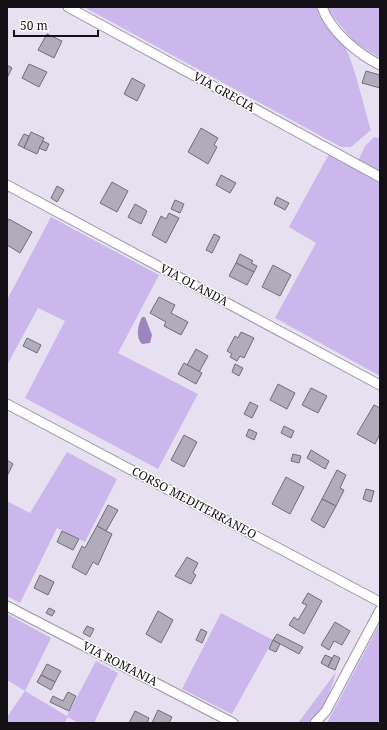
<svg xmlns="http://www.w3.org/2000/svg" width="387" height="730" font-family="'Noto Serif',serif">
<rect width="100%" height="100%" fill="#e6e0f0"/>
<!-- green -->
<g fill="#cbb7ec">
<path d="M84,7H316C321,24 337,32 345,47C356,69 363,105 371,130L351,147H341Z"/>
<path d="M325,7H380V58L355,43Z"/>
<path d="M374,137L380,138V172L358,161L365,146Z"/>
<path d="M329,154L380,183V376L275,318L316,243L289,227Z"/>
<path d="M51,217L159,275L118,353L198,394L158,469L25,398L65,321L38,308L7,365V300Z"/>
<path d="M67,452L117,479L85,542L57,528L20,603L7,596V501L30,513Z"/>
<path d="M221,613L273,640L232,714L182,689Z"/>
<path d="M7,614L51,638L25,691L67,716L96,661L118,673L94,723H79L68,717L64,723H7V717L25,691L7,680Z"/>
<path d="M380,623V723H327Z"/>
<path d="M336,672C330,693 325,708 309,723H298Z"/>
</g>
<!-- water -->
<path fill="#9c84c1" d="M142,317H145L152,335L150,343L142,344C135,337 138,325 142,317Z"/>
<!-- building -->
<g fill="#b1acbb" stroke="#716c7a">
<path d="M47,34L62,41L54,58L38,50Z"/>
<path d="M29,64L47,72L39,87L22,78Z"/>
<path d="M7,65L12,68L7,78Z"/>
<path d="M366,71L380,75V88L362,83Z"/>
<path d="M132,78L145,85L137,101L124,94Z"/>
<path d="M201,128L218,138L214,145L217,147L208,164L188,152Z"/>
<path d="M31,132L44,138L37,154L24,148Z"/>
<path d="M24,134L29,136L24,148L18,145Z"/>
<path d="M43,141L49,144L46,151L39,148Z"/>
<path d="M221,175L236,183L230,193L216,185Z"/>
<path d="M112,182L128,191L117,212L100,203Z"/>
<path d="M57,186L64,190L57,202L51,198Z"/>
<path d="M277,197L289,203L285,210L274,204Z"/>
<path d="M175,200L184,204L180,213L171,209Z"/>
<path d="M135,204L147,211L141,224L128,217Z"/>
<path d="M169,213L179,218L166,243L152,235L161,216L166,219Z"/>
<path d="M9,219L32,232L20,253L7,245V223Z"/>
<path d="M214,234L220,237L212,253L206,250Z"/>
<path d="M240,254L253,261L251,263L257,266L254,272L236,263Z"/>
<path d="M236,263L254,272L247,285L229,276Z"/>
<path d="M273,265L291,275L280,296L262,287Z"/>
<path d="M159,297L175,305L171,313L188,322L181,335L164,326L166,322L150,313Z"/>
<path d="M241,332L254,338L244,358L240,356L237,361L230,357L232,354L227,351L235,336L238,338Z"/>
<path d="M27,338L41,345L37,353L23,346Z"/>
<path d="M196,349L208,356L199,372L187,365Z"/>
<path d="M184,363L202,373L196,384L178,374Z"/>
<path d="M235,364L243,368L239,376L232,372Z"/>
<path d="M278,384L295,393L287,409L270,400Z"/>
<path d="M311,388L327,396L318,413L302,405Z"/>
<path d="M250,402L258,406L252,418L244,414Z"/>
<path d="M374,405L380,408V434L375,444L357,434Z"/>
<path d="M284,426L294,431L291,438L281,433Z"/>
<path d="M249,429L257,433L254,440L246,436Z"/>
<path d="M184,435L197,442L184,467L171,460Z"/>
<path d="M311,450L329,461L325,469L307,458Z"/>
<path d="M293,454L301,456L299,463L291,461Z"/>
<path d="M7,460L13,464L7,476Z"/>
<path d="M337,470L346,475L340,488L344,490L336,506L322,499Z"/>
<path d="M286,477L304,487L290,514L272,504Z"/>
<path d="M366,489L374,491L371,502L363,499Z"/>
<path d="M322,499L336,506L324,528L311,520Z"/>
<path d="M108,505L118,510L106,531L97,526Z"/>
<path d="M97,526L112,534L98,565L93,562L86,575L72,567L82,546L85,548Z"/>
<path d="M62,531L79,539L73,550L57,542Z"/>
<path d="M187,557L198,563L193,573L196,575L191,584L175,576Z"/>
<path d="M40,575L54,582L48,595L34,588Z"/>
<path d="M308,593L322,601L304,634L289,625L294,617L298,620L307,605L302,603Z"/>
<path d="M49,608L55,611L52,616L46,613Z"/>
<path d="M158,611L173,620L161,643L146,634Z"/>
<path d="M335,622L350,631L342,645L334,641L329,650L321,645Z"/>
<path d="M87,626L94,629L90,637L83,633Z"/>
<path d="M201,629L207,632L202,643L196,640Z"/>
<path d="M277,634L303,647L299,654L273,640Z"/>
<path d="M273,640L280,644L276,652L269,649Z"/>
<path d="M325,655L332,658L328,667L321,663Z"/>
<path d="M334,655L340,658L335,670L328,667Z"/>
<path d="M47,664L61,671L55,682L41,675Z"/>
<path d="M41,675L55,682L51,690L37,682Z"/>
<path d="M68,692L76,696L69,711L50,702L53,696L63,701Z"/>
<path d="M158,710L172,717L169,723H152Z"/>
<path d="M135,711L149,718L147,723H129Z"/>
</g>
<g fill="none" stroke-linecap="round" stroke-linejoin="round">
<defs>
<g id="minor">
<path d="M68,7L380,177"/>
<path d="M322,7C330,31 358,54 380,65"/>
<path d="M7,185L380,385"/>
<path d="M7,404L380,602"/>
<path d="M7,606L233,723"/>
<path d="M315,723L326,711L380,610"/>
</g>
</defs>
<!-- minor casing -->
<use href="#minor" stroke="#9b95a4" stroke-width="11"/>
<!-- minor -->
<use href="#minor" stroke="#fff" stroke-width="9"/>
</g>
<g text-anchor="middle" stroke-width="3" stroke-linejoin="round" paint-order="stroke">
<!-- street labels -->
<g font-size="12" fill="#131116" stroke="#fff">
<text transform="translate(224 92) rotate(29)" y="4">VIA GRECIA</text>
<text transform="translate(194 285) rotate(28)" y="4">VIA OLANDA</text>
<text transform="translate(194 503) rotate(28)" y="4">CORSO MEDITERRANEO</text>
<text transform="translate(120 664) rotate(27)" y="4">VIA ROMANIA</text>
</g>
</g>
<!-- border -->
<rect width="387" height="730" fill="none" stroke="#131116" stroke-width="16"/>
<!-- scale -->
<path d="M14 30v6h84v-6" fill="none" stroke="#131116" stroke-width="2"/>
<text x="20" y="30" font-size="12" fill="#131116" stroke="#ffffff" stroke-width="3" paint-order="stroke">50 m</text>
</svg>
